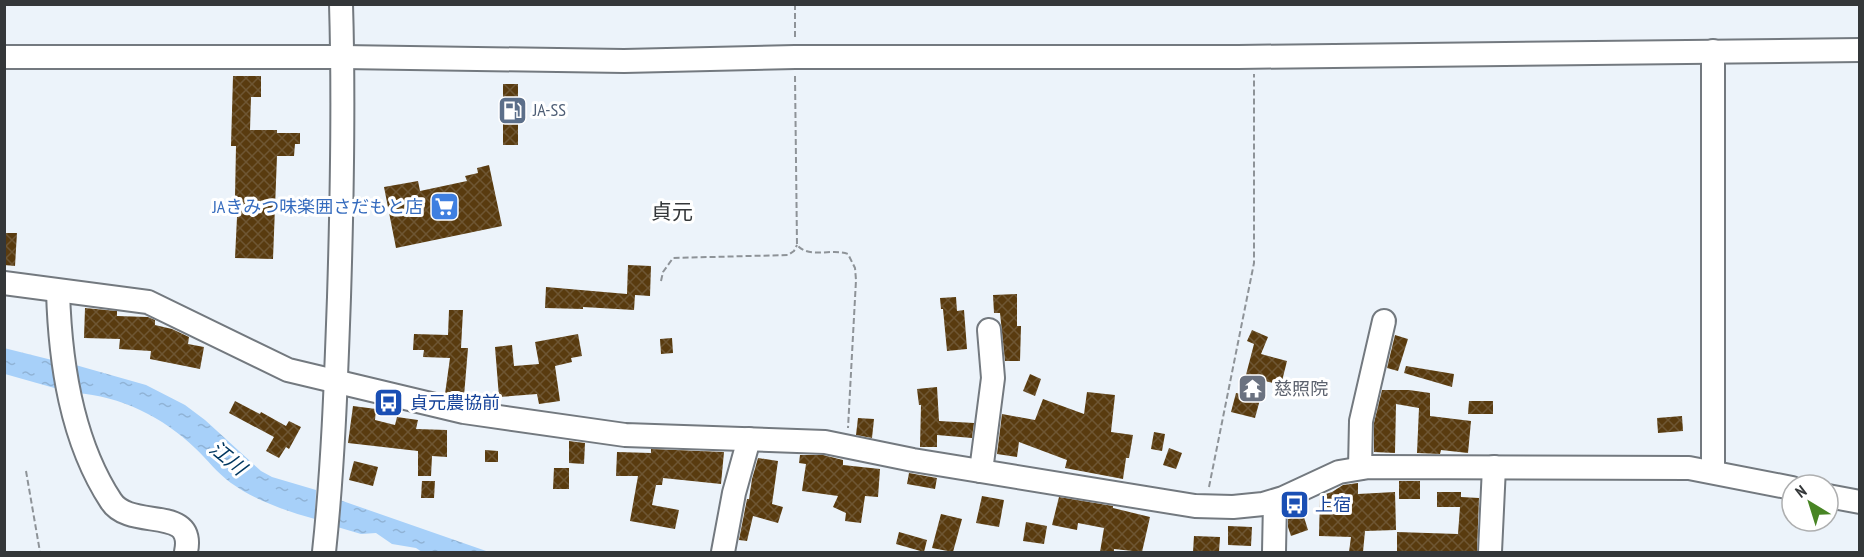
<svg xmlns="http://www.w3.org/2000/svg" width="1864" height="557" font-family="'PT Sans Narrow','Noto Sans JP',sans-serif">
<defs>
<pattern id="water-ripples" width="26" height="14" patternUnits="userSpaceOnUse" patternTransform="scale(1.5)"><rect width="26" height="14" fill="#a7d0f9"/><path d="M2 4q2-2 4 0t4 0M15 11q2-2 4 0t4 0" fill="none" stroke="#90b3d6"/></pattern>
<pattern id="building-cross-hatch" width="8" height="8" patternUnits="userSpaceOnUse" patternTransform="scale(1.5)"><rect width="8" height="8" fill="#593b0f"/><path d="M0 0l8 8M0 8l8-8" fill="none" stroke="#6e5633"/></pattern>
</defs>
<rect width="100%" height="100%" fill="#ecf3fa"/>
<!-- water -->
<g fill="url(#water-ripples)">
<path d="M4,348L60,362L65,391L5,374Z"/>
<path d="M72,364L146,385L185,405L205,420L261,471L272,477L316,490L315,519C286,511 256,501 231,483C217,473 207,459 195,448C163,417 120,396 76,393Z"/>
<path d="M334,498L489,552H422L416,548L392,544L376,533L361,534L334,526Z"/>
</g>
<!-- building -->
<g fill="url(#building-cross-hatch)">
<path d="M233,76H261V97H251L250,130H277V133H300V144H295L294,156H277L273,259L235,258L238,197H235L236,146H231Z"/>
<rect x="503" y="84" width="15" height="61"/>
<path d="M489,165L502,226L396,248L384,187L418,181L420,191L467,181L465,176L478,173L477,168Z"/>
<path d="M4,233H17L15,266L4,265Z"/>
<path d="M628,265L651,266L650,296L635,295L634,310L583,307V309L545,308L546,287L627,294Z"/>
<path d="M1017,294V326H1021L1020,361H1005L1000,313H994L993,295Z"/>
<path d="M956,297L957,311L964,310L967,349L947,351L943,309H941L940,298Z"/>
<path d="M85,308L117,311V316L148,317L155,320V325L172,329L189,337L188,344L204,347L200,369L150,359L151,351L119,349L120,339L84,338Z"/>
<path d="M449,310H463L461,348H468L464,396L445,394L450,358L423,357L424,350H413L414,334L448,335Z"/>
<path d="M1252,330L1268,337L1261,354L1287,361L1281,385L1265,381L1255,418L1231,412L1236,393L1241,394L1254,344L1247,341Z"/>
<path d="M578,334L582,356L571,358L572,362L555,366L560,401L539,404L537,394L499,397L495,347L512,345L514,366L539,364L535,342Z"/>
<path d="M1395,335L1408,339L1398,371L1387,368Z"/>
<path d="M672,338L673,353L661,354L660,339Z"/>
<path d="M1406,366L1454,374L1452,387L1404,373Z"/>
<path d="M1030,374L1041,379L1035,396L1023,391Z"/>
<path d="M937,387L939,421L974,423L972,438L937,435V447H920L921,405H919L917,389Z"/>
<path d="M1382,390H1409L1430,393V416L1471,421L1468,453L1441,450L1440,454L1417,453L1419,408L1396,404L1395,453L1374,452V423Z"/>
<path d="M1087,392L1115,395L1111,432L1133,435L1129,458H1126L1123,479L1065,468L1067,460L1019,442L1017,457L997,454L1002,414L1035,420L1043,399L1084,414Z"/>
<path d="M235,401L260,414L261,412L286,426L289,421L301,427L289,449L286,447L279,458L266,451L274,437L229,413Z"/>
<path d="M1469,401H1493V414H1468Z"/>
<path d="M353,406L376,409L375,420L395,425L397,417L418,420L416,429L447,430V457L432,456L431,476H418V451L348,443Z"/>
<path d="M1682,416L1683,431L1658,433L1657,418Z"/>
<path d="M858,418L874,419L872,438L856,435Z"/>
<path d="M1154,432L1165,434L1162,451L1151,449Z"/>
<path d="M569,441L585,443L584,464L569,463Z"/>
<path d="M1169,448L1182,453L1176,469L1163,465Z"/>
<path d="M651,449L724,452L721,484L663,478L662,485H656L652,505L679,510L675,529L630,521L638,476H616L617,452L651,453Z"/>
<path d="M485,450L498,451V462H485Z"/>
<path d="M800,455H823L843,460V465L880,469L878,497L865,496L861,523L845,521L846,513L833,507L838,496L802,491L806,464L799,463Z"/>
<path d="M758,458L778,461L772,504L783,507L778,523L753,516L747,541L739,540L747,499H749L752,479Z"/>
<path d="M354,461L378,467L373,486L349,480Z"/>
<path d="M554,468H569V489H553Z"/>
<path d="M909,473L937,478L935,489L907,484Z"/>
<path d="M422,481H435L434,498H421Z"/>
<rect x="1399" y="481" width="21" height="18"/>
<path d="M1358,483V494L1395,492L1396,530L1365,531L1363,552H1349L1351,537L1319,536L1320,496L1332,492L1343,485Z"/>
<path d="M1437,492H1461V497L1479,498L1477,552H1397V532L1458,534L1460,507H1437Z"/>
<path d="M982,496L1004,500L999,527L976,523Z"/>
<path d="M1059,497L1113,506V508L1150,517L1142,552L1114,549V552H1100L1104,528L1078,523L1077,530L1052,525Z"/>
<path d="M941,514L962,519L953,552L932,548Z"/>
<path d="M1303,514L1308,530L1291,536L1288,527V519Z"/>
<path d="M1026,522L1047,526L1044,544L1023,541Z"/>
<path d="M1228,526L1252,527L1251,546L1228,545Z"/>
<path d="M899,532L927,540L924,552L896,544Z"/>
<path d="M1194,536L1220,537L1219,552H1193Z"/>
</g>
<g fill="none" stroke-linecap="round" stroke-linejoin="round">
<defs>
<g id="minor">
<path d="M1713,51V471"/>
<path d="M4,57H343L624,61L795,57H1238L1860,50"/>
<path d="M4,283L148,302L288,370L464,412L625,435L825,442L913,460L1195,506L1233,507L1263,504L1283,498L1339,472L1369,467L1689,468L1792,488"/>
<path d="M58,291C60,362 71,440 111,501C130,531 196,504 186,552"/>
<path d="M1360,468L1361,421L1384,321"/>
<path d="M981,471L993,378L989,330"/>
<path d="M1828,496L1860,502"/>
<path d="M324,552C333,468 336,382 339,297C342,200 344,102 341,4"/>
<path d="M723,552L734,493L749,439"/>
<path d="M1274,552L1275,501"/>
<path d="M1490,552L1494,467"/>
</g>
</defs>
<!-- minor casing -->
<use href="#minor" stroke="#73797f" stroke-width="26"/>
<!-- path -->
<g stroke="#8e9398" stroke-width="2" stroke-dasharray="6 3" stroke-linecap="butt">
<path d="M795,4V37"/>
<path d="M795,76L797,245C809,259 832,248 848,254L855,268L856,280L848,428"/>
<path d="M661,281L663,272L673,258L788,255L794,251L797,245"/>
<path d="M26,471L40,552"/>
<path d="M1209,487L1254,263V74"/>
</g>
<!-- minor -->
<use href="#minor" stroke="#fff" stroke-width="22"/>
</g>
<!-- icons -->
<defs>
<symbol id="fuel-square" viewBox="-11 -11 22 22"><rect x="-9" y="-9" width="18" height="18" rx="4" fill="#5c6f8a" stroke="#fff"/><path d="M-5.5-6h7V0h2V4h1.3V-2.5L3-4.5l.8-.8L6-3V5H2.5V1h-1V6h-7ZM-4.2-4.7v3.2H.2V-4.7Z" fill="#fff"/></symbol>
<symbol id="supermarket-square" viewBox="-11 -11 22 22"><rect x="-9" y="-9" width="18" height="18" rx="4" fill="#3f7fe0" stroke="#fff"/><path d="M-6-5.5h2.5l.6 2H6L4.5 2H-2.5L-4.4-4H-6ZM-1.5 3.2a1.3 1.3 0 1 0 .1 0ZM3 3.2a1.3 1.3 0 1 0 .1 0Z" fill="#fff"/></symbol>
<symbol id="temple-square" viewBox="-11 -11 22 22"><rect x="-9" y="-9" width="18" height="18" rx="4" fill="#6b7280" stroke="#fff"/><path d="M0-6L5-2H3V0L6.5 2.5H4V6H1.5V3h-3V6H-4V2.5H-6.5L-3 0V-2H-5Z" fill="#fff"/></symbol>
<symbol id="bus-square" viewBox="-11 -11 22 22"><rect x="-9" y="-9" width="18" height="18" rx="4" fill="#1a4fb4" stroke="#fff"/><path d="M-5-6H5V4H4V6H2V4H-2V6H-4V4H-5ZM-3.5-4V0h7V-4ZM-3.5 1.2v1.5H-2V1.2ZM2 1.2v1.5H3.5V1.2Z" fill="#fff"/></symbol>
</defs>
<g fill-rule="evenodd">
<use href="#fuel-square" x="496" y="94" width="33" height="33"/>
<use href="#supermarket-square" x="428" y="190" width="33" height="33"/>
<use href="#temple-square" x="1236" y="372" width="33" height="33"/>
<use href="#bus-square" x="372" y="386" width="33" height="33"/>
<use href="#bus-square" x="1278" y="488" width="33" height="33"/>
</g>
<g text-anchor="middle" stroke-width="6" stroke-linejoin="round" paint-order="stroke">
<!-- service labels -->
<g font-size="18" fill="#4e5e75" stroke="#fff" text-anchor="start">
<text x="533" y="116">JA-SS</text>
</g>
<!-- shop labels -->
<g font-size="18" fill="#366cbe" stroke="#fff" text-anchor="end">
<text x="423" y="213">JAきみつ味楽囲さだもと店</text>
</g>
<!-- worship labels -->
<g font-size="18" fill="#5b616d" stroke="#fff" text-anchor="start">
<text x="1274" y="395">慈照院</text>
</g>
<!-- transit labels -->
<g font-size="18" fill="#164399" stroke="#fff" text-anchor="start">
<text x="410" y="409">貞元農協前</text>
<text x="1315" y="511">上宿</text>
</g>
<!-- water labels -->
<g font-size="20" font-style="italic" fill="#003760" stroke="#fff">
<text transform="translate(228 458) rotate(39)" y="7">江川</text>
</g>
<!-- quarter labels -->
<g font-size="21" fill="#343739" stroke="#fff">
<text x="672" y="219">貞元</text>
</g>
</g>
<!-- border -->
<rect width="1864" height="557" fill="none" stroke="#343739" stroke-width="12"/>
<!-- north arrow -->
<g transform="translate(1810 503) rotate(322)"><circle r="28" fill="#ffffff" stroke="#aeafb0" stroke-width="1.5"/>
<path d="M0-4.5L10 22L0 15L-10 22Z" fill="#488524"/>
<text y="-9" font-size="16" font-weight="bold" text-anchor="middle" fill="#343739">N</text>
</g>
</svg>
